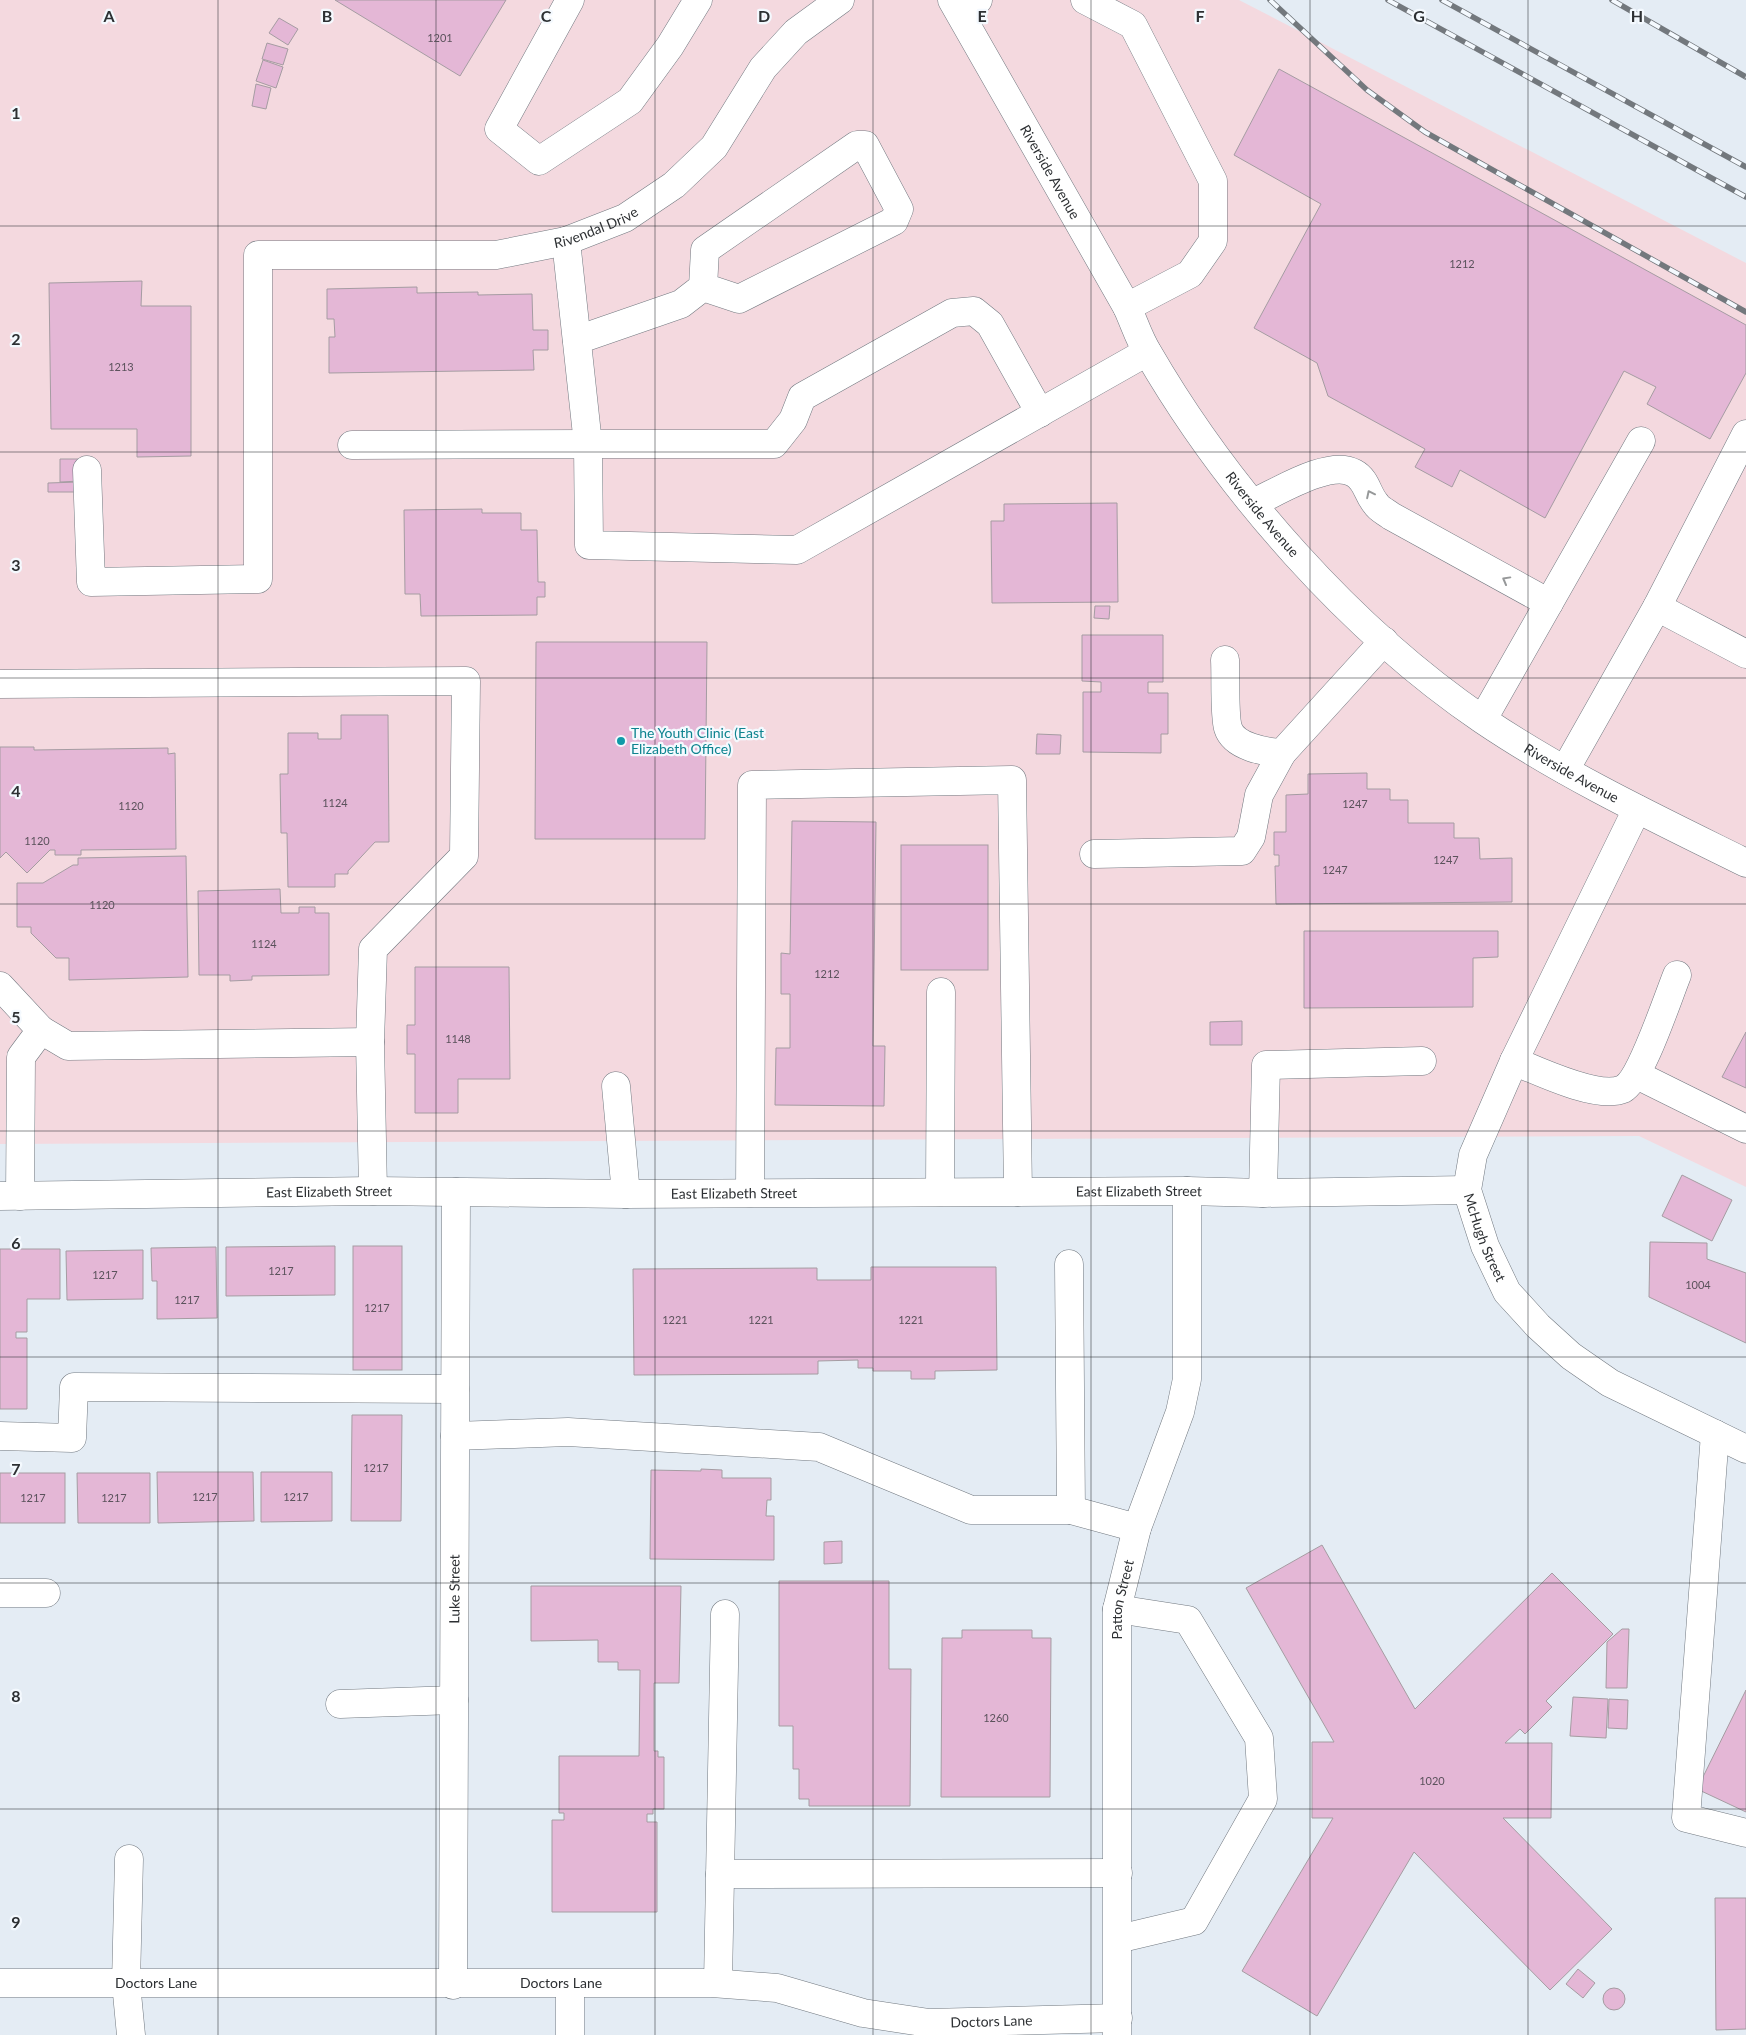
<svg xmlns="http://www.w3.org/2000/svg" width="1746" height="2035" font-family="Lato,sans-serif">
<rect width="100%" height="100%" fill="#e4ecf4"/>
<!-- commercial -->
<path fill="#f4d9df" d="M0,0H1239L1746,263V1187L1639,1136L0,1144Z"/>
<!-- building -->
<g fill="#e4b7d6" stroke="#a59ca2">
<path d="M335,0H506L460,76Z"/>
<path d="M279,18L298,29L288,45L269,33Z"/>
<path d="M267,43L288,49L283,65L262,59Z"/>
<path d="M263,60L283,67L276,88L256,81Z"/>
<path d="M1279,69L1746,325V373L1710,439L1647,404L1656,387L1624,371L1545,518L1460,470L1452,487L1415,467L1425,449L1328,396L1317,363L1254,328L1321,204L1234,155Z"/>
<path d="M256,84L271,88L266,109L252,106Z"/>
<path d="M142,281L141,306H191V456L137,457V429H51L49,283Z"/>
<path d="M417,287V293L478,292V295L532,294L533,330H548V350H533L534,370L329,373V337H335L334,319H327V289Z"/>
<path d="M60,459H80V481L60,482Z"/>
<path d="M79,482V492H48V483Z"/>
<path d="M1117,503L1118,602L992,603L991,521H1004V504Z"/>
<path d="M482,509V513H521V530H537L538,582H545V597H537V615L421,616L420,594H405L404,510Z"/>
<path d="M1095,606H1110L1109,619L1094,618Z"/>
<path d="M1082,635H1163V682H1148V693H1168V734H1161V753L1083,752V692H1101V682L1082,681Z"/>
<path d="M536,642H707L705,839H535Z"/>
<path d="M341,715H388L389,842H375L348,871V874H335V887H288L287,833H281L280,774H288V733H318V739H341Z"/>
<path d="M1037,734L1061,735L1060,754H1036Z"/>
<path d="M0,747H34V750L168,748V754L175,753L176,849L81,850V855H55V850H50L27,873L6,852L0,858Z"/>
<path d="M1367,773V789H1390V800H1408V823H1454V838H1479L1480,859L1512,858V902L1276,904L1275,866H1279V855H1274V832H1286V795L1308,794V774Z"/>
<path d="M792,821L876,822L873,1046H885L884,1106L775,1105L776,1048H790V994H781V953L790,954Z"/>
<rect x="901" y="845" width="87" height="125"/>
<path d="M186,856L188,977L69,980V958H56L31,933V927H17V883H43L73,865H78V858Z"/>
<path d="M280,889L281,913H299V907H315V913H329V975L252,976V980L230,981V975H199L198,891Z"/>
<path d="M1304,931H1498V957L1473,958V1007L1304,1008Z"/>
<path d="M415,967H509L510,1079H458V1113H415V1054H407V1025H415Z"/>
<path d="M1242,1021V1045H1210V1022Z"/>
<path d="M1746,1032V1088L1722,1077Z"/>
<path d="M1682,1175L1732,1200L1712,1241L1662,1216Z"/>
<path d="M1650,1242L1707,1243V1259L1746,1273V1343L1649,1297Z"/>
<path d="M335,1246V1295L226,1296V1247Z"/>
<rect x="353" y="1246" width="49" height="124"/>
<path d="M216,1247L217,1318L157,1319V1281H152L151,1248Z"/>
<path d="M0,1249H60V1299H27V1332H16V1338H27V1409H0Z"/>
<path d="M143,1250V1299L67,1300L66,1251Z"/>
<path d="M871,1267H996L997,1370L935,1371V1379H911V1371H873V1368H858V1360L818,1361V1374L634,1375L633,1269L817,1268V1280H871Z"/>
<path d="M352,1415H402L401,1521H351Z"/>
<path d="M701,1469L722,1470V1478H771V1500H767L766,1516H774V1560L650,1559L651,1470L701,1471Z"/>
<path d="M157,1472H253L254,1521L158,1523Z"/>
<path d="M261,1472H332V1521L261,1522Z"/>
<rect x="0" y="1473" width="65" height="50"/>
<path d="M77,1473H150V1523H78Z"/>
<path d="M842,1541V1563L824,1564V1542Z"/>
<path d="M1322,1545L1415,1709L1552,1573L1613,1634L1546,1701L1552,1707L1525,1734L1520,1729L1505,1743H1552L1551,1818H1503L1612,1929L1550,1990L1414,1852L1317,2016L1242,1971L1333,1818H1312V1742H1334L1246,1588Z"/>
<path d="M779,1581H889V1669H911L910,1806H809V1799H799V1769H793V1726H779Z"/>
<path d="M531,1586H681L679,1683H654V1751H658V1757H664V1809H653V1814H647V1822H657V1912H552V1820H564V1813H559V1756H639L640,1670H618V1662H598V1640L531,1641Z"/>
<path d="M1622,1629H1629L1627,1688H1606L1607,1642Z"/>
<path d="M962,1630H1032V1638H1051L1050,1797H941L942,1638H962Z"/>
<path d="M1746,1690V1812L1697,1789Z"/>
<path d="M1573,1697L1608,1699L1606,1738L1570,1736Z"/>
<path d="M1609,1699L1628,1700L1627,1729L1608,1728Z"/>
<path d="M1715,1898H1746V2029L1716,2030Z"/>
<path d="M1578,1969L1595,1983L1583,1998L1566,1984Z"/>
<circle cx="1614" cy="1999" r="11"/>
</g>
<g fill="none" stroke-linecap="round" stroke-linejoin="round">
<defs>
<g id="minor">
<path d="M570,0L499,129L539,161L630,101L670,46L698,0"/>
<path d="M1085,0L1133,25L1213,181V241L1190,274L1127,307"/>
<path d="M958,8L978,0"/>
<path d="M566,241L588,444H774L793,420L802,397L952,313L974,311L990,324L1040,413"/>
<path d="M577,340L681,304L703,287L705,250L857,145H865L899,209L894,221L739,299L703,287"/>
<path d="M352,445L588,444L589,545L797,550L1147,352"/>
<path id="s1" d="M87,470L91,582L258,579V255H496L566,241L625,218L674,185L714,147L763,68L796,32L840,0"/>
<path d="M1253,503C1276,493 1329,459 1354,473C1367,480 1367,494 1376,504C1379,509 1386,512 1391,516L1549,603"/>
<path d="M1657,607L1746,654"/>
<path d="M1225,660C1226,676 1224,715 1228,728C1234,747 1265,752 1282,753L1384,641"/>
<path d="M0,684L466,681L464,856L373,949L370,1042L373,1191"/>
<path d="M1483,719L1641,441"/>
<path d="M1565,770L1657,607L1746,434"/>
<path id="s2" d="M1637,809L1514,1061L1473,1155L1467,1190L1485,1246L1507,1292L1538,1326L1571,1356L1610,1383L1746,1449"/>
<path d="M1094,854L1242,851L1251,837L1259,795L1282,753"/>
<path d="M0,986L41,1030L21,1057L20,1196"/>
<path d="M41,1030L68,1046L370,1042"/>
<path d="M1514,1061C1538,1071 1598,1100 1623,1089C1641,1080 1668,997 1677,975"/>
<path d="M1637,1075L1746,1129"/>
<path d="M616,1086L626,1194"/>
<path d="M940,1192L941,992"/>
<path d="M750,1193L752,785L1012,780L1018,1192"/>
<path d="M1263,1193L1266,1065L1422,1061"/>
<path id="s3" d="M0,1196L373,1191L626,1194L1187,1191L1263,1193L1467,1190"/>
<path d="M1715,1434L1686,1818L1746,1833"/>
<path d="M0,1436L72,1438L74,1387L455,1389"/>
<path d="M455,1436L568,1432L819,1447L971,1510H1071L1069,1264"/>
<path d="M1071,1510L1137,1528"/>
<path d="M0,1593H46"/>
<path d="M1117,1609L1188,1620L1259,1738L1263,1799L1194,1921L1118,1939"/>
<path d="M340,1704L454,1700"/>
<path d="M129,1859L126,1983L131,2035"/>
<path d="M720,1874L1118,1873"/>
<path id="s4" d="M0,1983H712L777,1988L863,2013L929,2023L1118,2018"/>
<path d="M718,1983L725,1614"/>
<path d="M570,1984V2035"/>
<path id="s5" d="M453,1985L456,1192"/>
<path id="s6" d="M1117,2035V1609L1137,1528L1180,1412L1187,1379V1191"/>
</g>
<g id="major">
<path id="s7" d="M952,0L1127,307C1134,322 1139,339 1148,353C1228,491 1351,630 1483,720C1566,776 1657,819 1746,863"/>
</g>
</defs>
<!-- minor casing -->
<use href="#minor" stroke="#727980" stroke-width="29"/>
<!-- major casing -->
<use href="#major" stroke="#727980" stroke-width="29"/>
<!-- minor -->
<use href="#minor" stroke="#fff" stroke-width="28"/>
<!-- major -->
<use href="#major" stroke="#fff" stroke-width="28"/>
<defs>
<g id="rail">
<path d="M1270,0L1367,90L1425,132L1746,312"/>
<path d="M1388,0L1746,197"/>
<path d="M1442,0L1746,167"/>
<path d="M1612,0L1746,77"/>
</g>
</defs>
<!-- rail casing -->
<use href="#rail" stroke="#73787d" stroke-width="5.5"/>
<!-- rail -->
<use href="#rail" stroke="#f4f9fe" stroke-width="4" stroke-dasharray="11" stroke-linecap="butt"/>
</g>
<!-- one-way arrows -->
<defs><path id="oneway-chevron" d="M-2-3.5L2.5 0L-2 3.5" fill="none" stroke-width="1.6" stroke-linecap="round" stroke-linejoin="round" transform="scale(1.25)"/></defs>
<g stroke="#969899">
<use href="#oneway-chevron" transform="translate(1370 494) rotate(-116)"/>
<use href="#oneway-chevron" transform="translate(1506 580) rotate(-151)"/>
</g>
<!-- grid -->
<path fill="none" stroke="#2d3033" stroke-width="1" stroke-opacity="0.55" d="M218,0V2035M436,0V2035M655,0V2035M873,0V2035M1091,0V2035M1310,0V2035M1528,0V2035M0,226H1746M0,452H1746M0,678H1746M0,904H1746M0,1131H1746M0,1357H1746M0,1583H1746M0,1809H1746"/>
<!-- markers -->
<circle fill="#0f9aa8" stroke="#f4f9fe" stroke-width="2" cx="621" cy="741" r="5"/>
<g text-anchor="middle" stroke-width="4.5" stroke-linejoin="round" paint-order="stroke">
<!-- number labels -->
<g font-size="11" fill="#5b525c">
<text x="440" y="42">1201</text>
<text x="1462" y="268">1212</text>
<text x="121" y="371">1213</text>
<text x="335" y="807">1124</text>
<text x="1355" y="808">1247</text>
<text x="131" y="810">1120</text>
<text x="37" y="845">1120</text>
<text x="1446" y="864">1247</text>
<text x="1335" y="874">1247</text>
<text x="102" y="909">1120</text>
<text x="264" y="948">1124</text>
<text x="827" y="978">1212</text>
<text x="458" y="1043">1148</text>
<text x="281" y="1275">1217</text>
<text x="105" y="1279">1217</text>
<text x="1698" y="1289">1004</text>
<text x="187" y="1304">1217</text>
<text x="377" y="1312">1217</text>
<text x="675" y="1324">1221</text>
<text x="761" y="1324">1221</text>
<text x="911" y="1324">1221</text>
<text x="376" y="1472">1217</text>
<text x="205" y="1501">1217</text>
<text x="296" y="1501">1217</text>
<text x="33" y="1502">1217</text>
<text x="114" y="1502">1217</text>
<text x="996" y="1722">1260</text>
<text x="1432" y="1785">1020</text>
</g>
<!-- street labels -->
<g font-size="14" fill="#2d3033" stroke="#f4f9fe">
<text dy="5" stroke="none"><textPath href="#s7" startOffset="198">Riverside Avenue</textPath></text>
<text dy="5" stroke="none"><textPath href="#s1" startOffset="945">Rivendal Drive</textPath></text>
<text dy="5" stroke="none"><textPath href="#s7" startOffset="602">Riverside Avenue</textPath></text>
<text dy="5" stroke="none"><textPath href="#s7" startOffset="1008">Riverside Avenue</textPath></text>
<text dy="5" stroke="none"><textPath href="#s3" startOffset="329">East Elizabeth Street</textPath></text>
<text dy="5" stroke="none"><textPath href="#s3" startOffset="1139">East Elizabeth Street</textPath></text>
<text dy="5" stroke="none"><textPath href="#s3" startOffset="734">East Elizabeth Street</textPath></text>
<text dy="5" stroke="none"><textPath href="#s2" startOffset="469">McHugh Street</textPath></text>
<text dy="5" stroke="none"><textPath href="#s5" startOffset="396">Luke Street</textPath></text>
<text dy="5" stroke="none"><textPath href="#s6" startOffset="436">Patton Street</textPath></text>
<text dy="5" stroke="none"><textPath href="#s4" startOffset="156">Doctors Lane</textPath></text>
<text dy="5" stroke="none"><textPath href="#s4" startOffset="561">Doctors Lane</textPath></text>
<text dy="5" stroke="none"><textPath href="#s4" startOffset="996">Doctors Lane</textPath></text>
</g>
<!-- culture labels -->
<g font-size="14" fill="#0d838f" stroke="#f4f9fe" text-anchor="start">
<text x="631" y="738">The Youth Clinic (East<tspan x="631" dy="16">Elizabeth Office)</tspan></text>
</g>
</g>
<g font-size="16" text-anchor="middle" font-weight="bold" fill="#2d3033" stroke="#f4f9fe" stroke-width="4.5" stroke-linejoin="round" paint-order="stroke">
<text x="109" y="22">A</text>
<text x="327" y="22">B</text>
<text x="546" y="22">C</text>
<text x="764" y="22">D</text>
<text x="982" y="22">E</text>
<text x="1200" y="22">F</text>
<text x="1419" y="22">G</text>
<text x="1637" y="22">H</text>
<text x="16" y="119">1</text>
<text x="16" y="345">2</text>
<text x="16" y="571">3</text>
<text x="16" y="797">4</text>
<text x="16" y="1023">5</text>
<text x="16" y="1249">6</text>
<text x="16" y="1475">7</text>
<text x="16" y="1702">8</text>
<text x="16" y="1928">9</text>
</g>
</svg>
